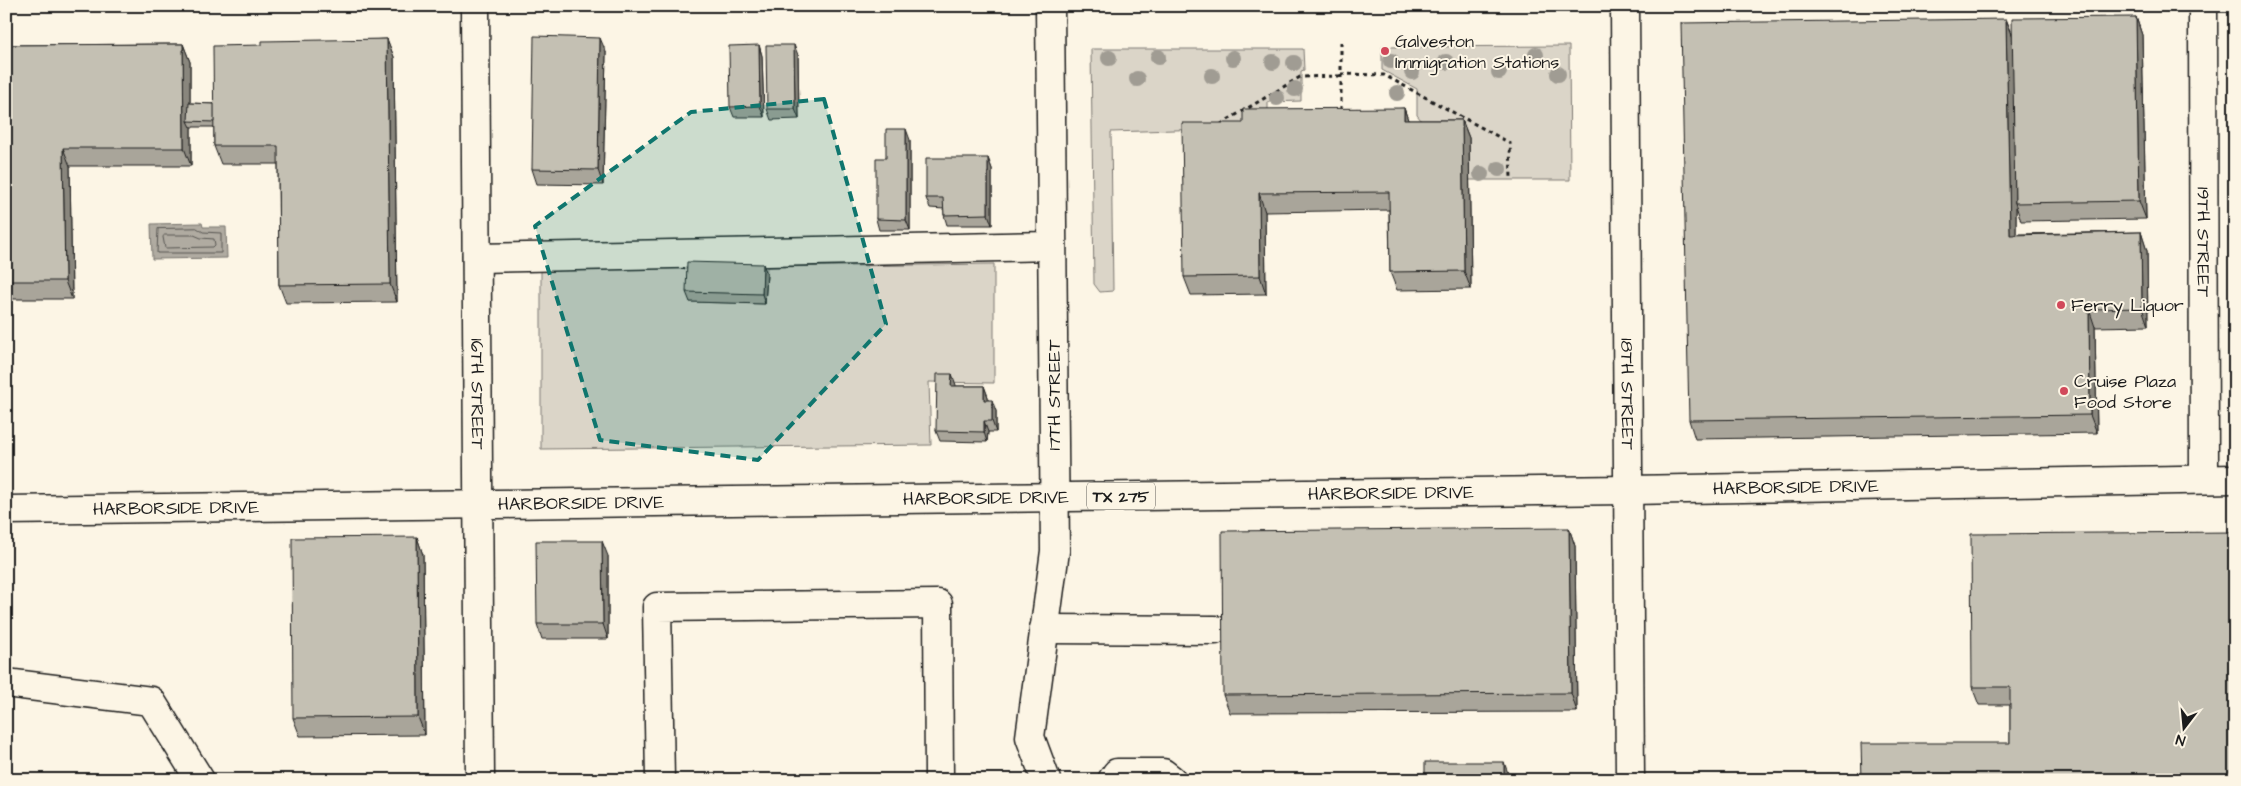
<svg xmlns="http://www.w3.org/2000/svg" width="2241" height="786" font-family="'Architects Daughter',sans-serif">
<rect width="100%" height="100%" fill="#fcf5e5"/>
<filter id="ink" filterUnits="userSpaceOnUse"><feTurbulence type="fractalNoise" baseFrequency=".02" numOctaves="2"/><feDisplacementMap in="SourceGraphic" scale="10" xChannelSelector="R" yChannelSelector="G"/><feConvolveMatrix kernelMatrix="1 2 1 2 8 2 1 2 1" color-interpolation-filters="sRGB"/></filter>
<g filter="url(#ink)">
<!-- green -->
<g fill="#dbd5c8" stroke="#7c7872">
<path d="M1569,46L1570,180H1469L1417,115V89L1382,70V47Z"/>
<path d="M1091,49H1303L1304,70L1301,71V101L1268,102V127L1111,132L1113,291L1100,292L1094,284Z"/>
<path d="M994,264V383L929,382L931,445L541,449V269L691,268L690,302L765,304L767,267Z"/>
</g>
<!-- water -->
<path fill="#b0aba1" stroke="#75726c" d="M202,223L203,227H226L227,258L152,259L151,224Z"/>
<g fill="none" stroke-linecap="round" stroke-linejoin="round">
<!-- shore -->
<g stroke="#575551" stroke-width="1">
<path d="M197,228L203,232L221,233V253H157L158,229Z"/>
<path d="M165,235H194L201,238L214,239L215,245L213,247L165,248L163,237Z"/>
</g>
<defs>
<g id="minor">
<path id="s1" d="M475,6L480,780"/>
<path id="s2" d="M1625,6L1630,780"/>
<path id="s3" d="M2203,6L2204,479"/>
<path d="M477,258L1052,246"/>
<path d="M1044,629L1215,630"/>
<path d="M6,683L151,701L200,780"/>
<path d="M660,780L657,607L938,604L939,780"/>
<path d="M1046,780L1030,737L1055,551L1050,6"/>
<path d="M1112,780L1117,773H1163L1172,780"/>
</g>
<g id="major">
<path id="s4" d="M6,510L1629,490L2235,479"/>
</g>
</defs>
<!-- minor casing -->
<use href="#minor" stroke="#1c1c1c" stroke-width="31"/>
<!-- major casing -->
<use href="#major" stroke="#1c1c1c" stroke-width="31"/>
<!-- path -->
<g stroke="#1c1c1c" stroke-width="3" stroke-dasharray="4 4" stroke-linecap="butt">
<path d="M1341,74L1384,75L1510,143L1511,179"/>
<path d="M1341,110V41"/>
<path d="M1221,124L1300,77L1341,76"/>
</g>
<!-- minor -->
<use href="#minor" stroke="#fcf5e5" stroke-width="28"/>
<!-- major -->
<use href="#major" stroke="#fcf5e5" stroke-width="28"/>
</g>
<!-- trees -->
<g fill="#a09c93">
<circle cx="1536" cy="55" r="8"/>
<circle cx="1158" cy="57" r="8"/>
<circle cx="1109" cy="58" r="8"/>
<circle cx="1233" cy="58" r="8"/>
<circle cx="1391" cy="61" r="8"/>
<circle cx="1273" cy="62" r="8"/>
<circle cx="1446" cy="62" r="8"/>
<circle cx="1294" cy="63" r="8"/>
<circle cx="1412" cy="72" r="8"/>
<circle cx="1499" cy="72" r="8"/>
<circle cx="1558" cy="74" r="8"/>
<circle cx="1212" cy="76" r="8"/>
<circle cx="1137" cy="79" r="8"/>
<circle cx="1295" cy="89" r="8"/>
<circle cx="1397" cy="93" r="8"/>
<circle cx="1277" cy="98" r="8"/>
<circle cx="1499" cy="169" r="8"/>
<circle cx="1481" cy="174" r="8"/>
</g>
<!-- wall -->
<g fill="#a9a59a" stroke="#1c1c1c">
<path d="M2136,17L2142,35L2146,219L2021,221L2016,206V234L2141,232L2147,251L2148,326L2095,327L2097,433L1695,439L1689,420L2006,19L2012,33Z"/>
<path d="M387,39L394,57L397,302L286,303L279,285L278,164H221L214,146V127H191V166H70L72,299H6V45L183,44L190,62V103L214,104L262,45Z"/>
<path d="M759,45L762,56L764,117H734L730,107Z"/>
<path d="M606,52L603,185L537,184L532,169Z"/>
<path d="M798,55L799,119L771,120L767,109Z"/>
<path d="M1404,108L1408,120H1462L1469,138L1471,289L1397,290L1390,272L1389,210L1265,212L1266,294L1191,295L1184,277L1243,123Z"/>
<path d="M910,140V230H879L876,219L886,158Z"/>
<path d="M988,158L992,169V225H947L944,215V209L930,208L926,198Z"/>
<path d="M763,264L767,274L765,304L690,302L686,292Z"/>
<path d="M952,374L955,386H984L988,397V400L996,411V432H988L987,442L940,441L936,431Z"/>
<path d="M1569,528L1575,546L1577,712L1230,713L1223,695Z"/>
<path d="M2235,532L2010,743V705H1979L1972,687Z"/>
<path d="M417,537L423,555L425,735L300,736L293,718Z"/>
<path d="M608,556V639H542L537,624Z"/>
</g>
<!-- shaded-wall -->
<g fill="#89867d" stroke="#1c1c1c">
<path d="M2136,17L2142,35L2146,219L2139,201Z"/>
<path d="M2006,19L2013,37L2015,203L2016,206V253L2010,235Z"/>
<path d="M600,38L606,52L603,185L598,170Z"/>
<path d="M387,39L394,57L397,302L390,284Z"/>
<path d="M183,44L190,62V121H188L191,127V166L184,148Z"/>
<path d="M759,45L762,56L764,117L760,106Z"/>
<path d="M794,45L798,55L799,119L795,109Z"/>
<path d="M1404,108L1410,126L1404,120Z"/>
<path d="M1462,120L1469,138L1471,289L1464,271Z"/>
<path d="M906,129L910,140V230L906,220Z"/>
<path d="M63,148L70,166L72,299L65,281Z"/>
<path d="M988,158L992,169V225L988,214Z"/>
<path d="M1259,193L1265,212L1266,294L1260,276Z"/>
<path d="M2141,232L2147,251L2148,326L2142,308Z"/>
<path d="M763,264L767,274L765,304L762,294Z"/>
<path d="M2089,309L2095,327L2097,433L2090,415Z"/>
<path d="M952,374L956,385L955,397L951,386Z"/>
<path d="M984,386L988,397V411L984,400Z"/>
<path d="M992,400L996,411V432L992,421Z"/>
<path d="M984,421L988,432L987,442L984,432Z"/>
<path d="M1569,528L1575,546L1577,712L1571,693Z"/>
<path d="M417,537L423,555L425,735L418,717Z"/>
<path d="M602,541L608,556V639L603,624Z"/>
<path d="M1504,762L1509,776V780H1504Z"/>
</g>
<!-- building -->
<g fill="#c4c0b3" stroke="#1c1c1c">
<path d="M2136,17L2139,201L2015,203L2012,18Z"/>
<path d="M2006,19L2010,235L2141,232L2142,308L2089,309L2090,415L1689,420L1681,23Z"/>
<path d="M534,36L600,38L598,170L532,169Z"/>
<path d="M387,39L390,284L279,285L278,146H214L213,46L262,45V41Z"/>
<path d="M183,44L184,148H63L65,281H6V45Z"/>
<path d="M759,45L760,106L730,107L729,46Z"/>
<path d="M766,45H794L795,109H767Z"/>
<path d="M189,103L214,104V122L188,121Z"/>
<path d="M1404,108V120H1462L1464,271L1390,272L1389,192L1259,193L1260,276L1184,277L1182,123H1243V109Z"/>
<path d="M886,129H906V220L876,219V158H886Z"/>
<path d="M926,158H988V214L944,215L943,198H926Z"/>
<path d="M687,262L763,264L762,294L686,292Z"/>
<path d="M937,374H952L951,386H984V400H992V421H984V432L936,431Z"/>
<path d="M1569,528L1571,693L1223,695L1222,531Z"/>
<path d="M2235,532V780H1862L1861,743H2010V687H1972L1971,534Z"/>
<path d="M417,537L418,717L293,718L292,538Z"/>
<path d="M536,541H602L603,624H537Z"/>
<rect x="1425" y="762" width="79" height="18"/>
</g>
</g>
<!-- marked area -->
<path fill="#0f766e" fill-opacity="0.2" stroke="#0f766e" stroke-width="4" stroke-dasharray="10 6" stroke-linejoin="round" d="M824,99L886,324L758,460L600,440L535,226L691,112Z"/>
<!-- markers -->
<g fill="#d1495b" stroke="#fcf5e5" stroke-width="2">
<circle cx="1385" cy="51" r="5"/>
<circle cx="2061" cy="305" r="5"/>
<circle cx="2064" cy="391" r="5"/>
</g>
<g text-anchor="middle" stroke-width="4" stroke-linejoin="round" paint-order="stroke">
<!-- shield labels -->
<rect fill="#fcf5e5" stroke="#5f5d58" stroke-width="1" x="1087" y="482.5" width="68" height="27" rx="4"/>
<g font-size="16" font-weight="bold" fill="#1c1c1c">
<text x="1121" y="502">TX 275</text>
</g>
<!-- poi labels -->
<g font-size="18" fill="#1c1c1c" stroke="#fcf5e5" text-anchor="start">
<text x="1395" y="47">Galveston<tspan x="1395" dy="21">Immigration Stations</tspan></text>
<text x="2071" y="311">Ferry Liquor</text>
<text x="2074" y="387">Cruise Plaza<tspan x="2074" dy="21">Food Store</tspan></text>
</g>
<!-- street labels -->
<g font-size="18" fill="#1c1c1c" stroke="#fcf5e5">
<text dy="6" stroke="none"><textPath href="#s3" startOffset="236">19TH STREET</textPath></text>
<text dy="6" stroke="none"><textPath href="#s1" startOffset="388">16TH STREET</textPath></text>
<text dy="6" stroke="none"><textPath href="#s2" startOffset="388">18TH STREET</textPath></text>
<text transform="translate(1054 395) rotate(-90)" y="6">17TH STREET</text>
<text dy="6" stroke="none"><textPath href="#s4" startOffset="1790">HARBORSIDE DRIVE</textPath></text>
<text dy="6" stroke="none"><textPath href="#s4" startOffset="1385">HARBORSIDE DRIVE</textPath></text>
<text dy="6" stroke="none"><textPath href="#s4" startOffset="980">HARBORSIDE DRIVE</textPath></text>
<text dy="6" stroke="none"><textPath href="#s4" startOffset="575">HARBORSIDE DRIVE</textPath></text>
<text dy="6" stroke="none"><textPath href="#s4" startOffset="170">HARBORSIDE DRIVE</textPath></text>
</g>
</g>
<!-- margin -->
<rect width="2241" height="786" fill="none" stroke="#fcf5e5" stroke-width="25"/>
<rect x="12" y="12" width="2216" height="761" fill="none" stroke="#1c1c1c" stroke-width="2" filter="url(#ink)"/>
<!-- north arrow -->
<g transform="translate(2184 728) rotate(196)" stroke="#fcf5e5" stroke-width="4" paint-order="stroke">
<path d="M0-4L9 19L0 12L-9 19Z" fill="#1c1c1c"/>
<text y="-8" font-size="14" font-weight="bold" text-anchor="middle" fill="#1c1c1c">N</text>
</g>
</svg>
